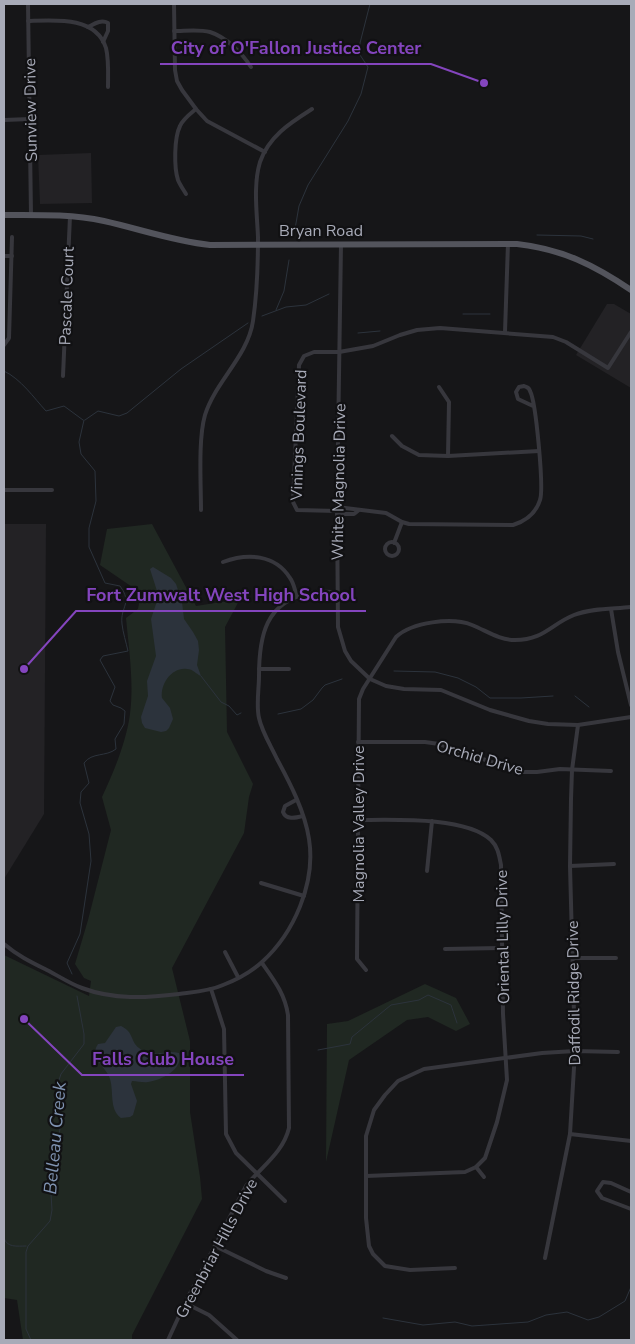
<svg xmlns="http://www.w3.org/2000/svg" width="635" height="1344" font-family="'Nunito Sans',sans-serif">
<rect width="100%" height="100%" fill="#161618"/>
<!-- built -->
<g fill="#232225">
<path d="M91,153L92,203L40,204L38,155Z"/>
<path d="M607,304H614L631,314V388L576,355Z"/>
<path d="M4,524H46L44,814L4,879Z"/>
</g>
<!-- green -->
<g fill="#202822">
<path d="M152,524L196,606L240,599L225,627L227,732L253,784L249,797L244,833L172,968L190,1041V1112L200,1177L202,1199L132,1335V1340H23L17,1300L4,1298V955L89,996L91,981L84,978L75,964L88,920L111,830L102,797C114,771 126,743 130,714C134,682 129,650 126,618L138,609L141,593L100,565L107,529Z"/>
<path d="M425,984L456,998L470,1024L456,1031L428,1017L407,1020L349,1060L326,1162L327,1024L348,1021Z"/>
</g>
<!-- water -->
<g fill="#2c333c">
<path d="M153,567L171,578L176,584L182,602L184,619L193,632L198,641L199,650L197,665L201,676C196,674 193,669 187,669C172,667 160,684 162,698L170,708L173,719L169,728L166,731L161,732L145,728L142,723L141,717L148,696L147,681L156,656L151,619L157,601V591L150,569Z"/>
<path d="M121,1026C134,1032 130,1041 139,1048C153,1059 165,1049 179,1053C184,1069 162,1080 148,1082C143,1083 138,1081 132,1081L131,1084L137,1101L133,1115L130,1117L121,1118C109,1109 114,1092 110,1079C107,1067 88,1059 98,1044L105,1043L116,1027Z"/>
</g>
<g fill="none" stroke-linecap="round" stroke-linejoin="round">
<!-- stream -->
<g stroke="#2c333c" stroke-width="1">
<path d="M295,229L299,206L308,185L348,121L361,94L368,67L360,55V43L370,4"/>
<path d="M537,235L581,236L593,239"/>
<path d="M276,310L284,291L289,260"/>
<path d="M463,314H490"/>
<path d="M262,316L286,307L306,305L329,294"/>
<path d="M358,333L380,331"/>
<path d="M4,371C21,379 34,398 46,411L64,406L83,420"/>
<path d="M85,420L98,411L119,416L127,413L181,369L248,323"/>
<path d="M394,671L435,672L458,678L476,687L490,698H521L553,696"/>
<path d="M201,676L221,702L229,706L237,715L241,713"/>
<path d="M575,696L589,707"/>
<path d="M278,714L301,709L313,700L322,688L325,685L342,679"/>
<path d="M72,974L67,963L80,934L91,861L89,834L80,803L81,792L89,783L84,763C92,752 106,757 116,749L115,739L124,724L125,711L121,708L113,705L110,701L115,687L100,660L103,656L128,651C126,642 123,633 122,624C120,606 133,604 120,586L105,583L89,547V528L96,501L95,471L81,454L79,442L84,420"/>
<path d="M318,1050L350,1044L352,1037L391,1005L419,1000L428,995L451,1005L457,1023"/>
<path d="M4,1238C7,1248 17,1246 26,1246"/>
<path d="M383,1318L423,1325L455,1322L472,1326L528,1322L546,1315L567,1312L588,1320L599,1317L625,1301L631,1287"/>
<path d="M31,1340L26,1329V1252L28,1246L50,1221L52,1210L50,1178L60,1129L57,1086L61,1074L84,1044V1034L77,996"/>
</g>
<!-- street -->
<g stroke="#37373d" stroke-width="4">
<path d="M28,4L31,215"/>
<path d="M174,4L175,70L177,81L182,90L196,109L207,121L265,152"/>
<path d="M28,21C55,20 96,16 106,48C109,60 108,75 108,87"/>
<path d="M88,27C94,24 101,19 108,23V31L103,42"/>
<path d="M174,31C185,31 199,29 210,32C226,37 242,53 251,67"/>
<path d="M4,120L30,119"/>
<path d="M186,194C183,189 180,185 178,180C174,168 174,138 180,126C183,119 190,114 196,109"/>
<path d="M341,244L337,507L338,627L345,651L351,661L370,679L386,686L404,689L441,690L490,710L529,721L548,724L578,725L631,717"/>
<path d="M4,256H12"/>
<path d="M505,332L508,243"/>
<path d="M4,345L9,338L12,237"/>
<path d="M63,376L70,216"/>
<path d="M439,387L449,402L448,456"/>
<path d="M392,436L402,446L419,455L448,456L539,451"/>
<path d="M4,490H52"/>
<path d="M337,507L386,513L402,522L409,524L513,525C526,521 536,513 540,500C544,488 536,402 530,391C529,387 528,388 524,386L519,387L516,392L518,399L533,406"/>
<path d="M201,510C201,484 198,439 205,415C215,382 248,356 253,321C257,294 258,265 258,237C257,213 253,185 260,162C269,136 290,123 312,109"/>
<path d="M337,511L297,510L293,502L299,365L304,356L314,352H339L373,346L400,335L417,330L440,328L553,337L566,342L608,368L631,332"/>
<path d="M337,514H354L359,510"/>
<circle cx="392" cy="549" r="7"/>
<path d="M394,543L402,522"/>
<path d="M223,562C247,553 275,554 290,578C294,583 295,591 297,597"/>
<path d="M611,609L618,652L631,705"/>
<path d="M259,669H289"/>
<path d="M358,742H425L439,744L509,768L523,772H537L560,769L611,771"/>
<path d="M296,800L285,806L283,812C286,820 295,818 303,816"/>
<path d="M357,820C391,820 465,816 491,840C498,847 499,855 501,865L503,1014L507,1080L497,1122L485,1158L476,1167L465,1172L366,1176"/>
<path d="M570,866L614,864"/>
<path d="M427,871L432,821"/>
<path d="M261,883L304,896"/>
<path d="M4,944C18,956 33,963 49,971C60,977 71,984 82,988C114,1000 146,998 179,994C194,992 210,991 223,985C236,980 252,971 262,962C294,933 316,883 309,839C305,812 290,783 277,759C271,746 262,732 259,718C256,705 259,689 259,676C259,637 265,601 311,593C319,591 329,592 337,592"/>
<path d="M445,949L501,948"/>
<path d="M225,952L238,977"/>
<path d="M574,958H616"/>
<path d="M366,970L357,959L359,699L363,689L396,637C412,622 452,617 472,625C487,631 499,640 515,640C544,640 551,624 574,615C592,608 613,609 631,607"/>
<path d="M211,989L224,1029L226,1134L236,1153L285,1201"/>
<path d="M570,1134L631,1141"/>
<path d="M476,1167L484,1177"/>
<path d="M631,1192L611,1183L603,1182L597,1191L602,1198L631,1209"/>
<path d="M215,1246L266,1271L286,1278"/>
<path d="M545,1258L570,1134L575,1051L570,866L571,799L572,770L578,725"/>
<path d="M455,1268L410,1270L385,1266L373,1254L369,1246L366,1218V1136L374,1110L385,1095L398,1081L424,1069L542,1053L575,1051L618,1052"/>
<path d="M185,1303L209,1315L237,1340"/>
<path d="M168,1340L185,1303L246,1186C261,1167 283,1153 289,1128L288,1015C285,994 274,980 262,963"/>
</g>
<!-- primary -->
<path stroke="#53545c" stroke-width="6" d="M4,215C37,215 71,214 104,221C140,229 173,241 210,245L517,244C562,249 594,265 631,290"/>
</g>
<g text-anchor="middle" stroke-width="4.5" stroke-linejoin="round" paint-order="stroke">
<!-- street labels -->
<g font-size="16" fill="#a8abb8" stroke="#111113">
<text transform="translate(30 110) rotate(-91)" y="6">Sunview Drive</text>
<text x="321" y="236">Bryan Road</text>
<text transform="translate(66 296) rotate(-88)" y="6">Pascale Court</text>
<text transform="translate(298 435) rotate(-88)" y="6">Vinings Boulevard</text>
<text transform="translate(338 482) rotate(-89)" y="6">White Magnolia Drive</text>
<text transform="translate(480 757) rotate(16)" y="6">Orchid Drive</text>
<text transform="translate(358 824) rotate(-90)" y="6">Magnolia Valley Drive</text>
<text transform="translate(502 937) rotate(-91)" y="6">Oriental Lilly Drive</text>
<text transform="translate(573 993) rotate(-91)" y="6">Daffodil Ridge Drive</text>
<text transform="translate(216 1248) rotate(-62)" y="6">Greenbriar Hills Drive</text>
</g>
<!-- water labels -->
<g font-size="18" font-style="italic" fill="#8094b3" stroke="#111113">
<text transform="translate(55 1138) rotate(-85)" y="6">Belleau Creek</text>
</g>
</g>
<!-- callouts -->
<path fill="none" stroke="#8445be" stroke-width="2" d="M484 83L431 64H160M24 669L76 611H366M24 1019L82 1075H244"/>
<g fill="#8445be" stroke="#111113" stroke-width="2">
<circle cx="484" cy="83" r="5"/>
<circle cx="24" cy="669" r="5"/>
<circle cx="24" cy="1019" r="5"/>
</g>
<g font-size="18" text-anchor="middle" font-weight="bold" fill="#8445be" stroke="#111113" stroke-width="4.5" stroke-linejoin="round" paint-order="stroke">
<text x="296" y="54">City of O'Fallon Justice Center</text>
<text x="221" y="601">Fort Zumwalt West High School</text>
<text x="163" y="1065">Falls Club House</text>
</g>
<!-- border -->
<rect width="635" height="1344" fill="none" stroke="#a8abb8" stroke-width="10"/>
</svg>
